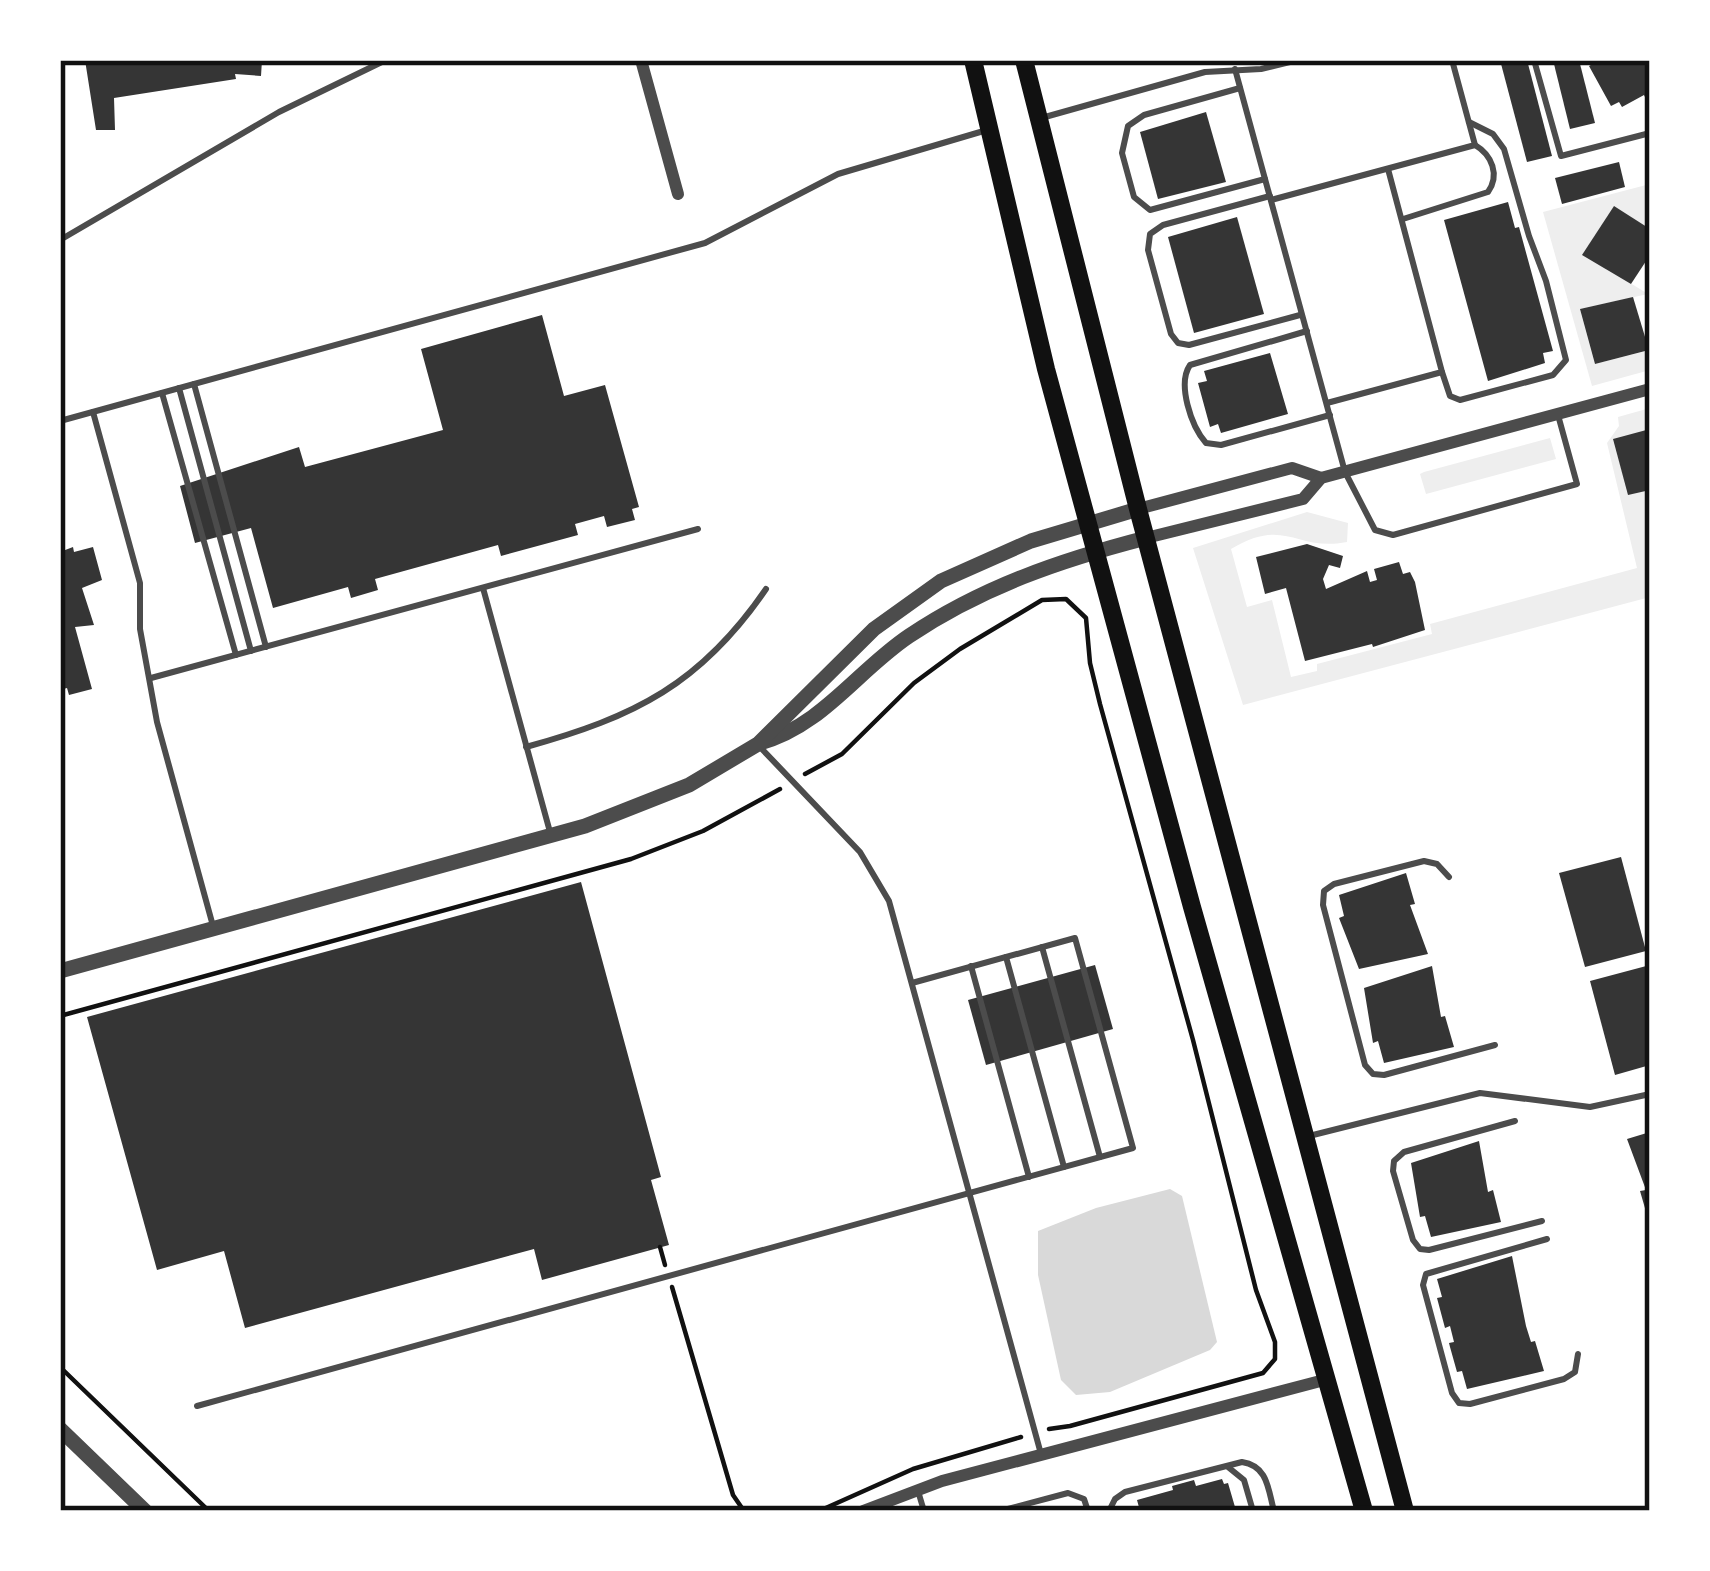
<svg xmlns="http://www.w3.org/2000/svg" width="1710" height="1571" font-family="Inter,sans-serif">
<rect width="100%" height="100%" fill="#fff"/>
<!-- green -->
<g fill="#eee">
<path d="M1650,184V229L1583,254L1648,294L1580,309L1595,364L1650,350V370L1592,386L1543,212Z"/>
<path d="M1650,408V597L1243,705L1193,548L1307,512L1348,523L1347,542C1295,552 1286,516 1231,549L1247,607L1272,600L1291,677L1317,671V664L1432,634L1430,624L1637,568L1607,443L1619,426L1618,417Z"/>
<path d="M1550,438L1556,459L1426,494L1420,474L1424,472Z"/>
</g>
<!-- water -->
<path fill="#d9d9d9" d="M1170,1189L1182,1196L1217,1342L1210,1350L1110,1392L1076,1395L1061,1380L1038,1275V1231L1096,1208Z"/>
<!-- building -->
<g fill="#353535">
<path d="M85,60H262L261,76L235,74L236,79L114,98L115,130H96Z"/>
<path d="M1500,60H1527L1552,156L1527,162Z"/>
<path d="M1553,60H1579L1595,123L1570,129Z"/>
<path d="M1600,60H1650V97L1646,99L1644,95L1622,107L1619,102L1611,106L1589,66Z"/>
<path d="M1206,112L1226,182L1158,199L1140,132Z"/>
<path d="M1619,162L1625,187L1562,204L1555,178Z"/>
<path d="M1508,202L1515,228L1519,227L1553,351L1543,353L1545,363L1488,381L1444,220Z"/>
<path d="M1614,206L1650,229V255L1631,284L1582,255Z"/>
<path d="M1237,217L1264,314L1194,333L1168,237Z"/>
<path d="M1633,297L1649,350L1595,364L1580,309Z"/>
<path d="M542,315L564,396L605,385L639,507L632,509L635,520L607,527L604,516L575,524L578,535L501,556L498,545L375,579L378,590L351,598L348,587L273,608L251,528L195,543L180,486L299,447L305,467L443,430L421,349Z"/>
<path d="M1270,353L1288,414L1221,433L1218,424L1210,427L1198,383L1207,381L1204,371Z"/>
<path d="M1650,429V490L1628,495L1613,439Z"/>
<path d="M1307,544L1343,556L1340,568L1329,565L1323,579L1326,589L1367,571L1370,582L1377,580L1374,569L1399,562L1403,574L1410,572L1415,582L1425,630L1373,647L1372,644L1305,661L1286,588L1265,594L1256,557Z"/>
<path d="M73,547L74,552L93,547L102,580L82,588L94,625L75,627L92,689L69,695L67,688L60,690V552Z"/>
<path d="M1621,857L1646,951L1585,967L1559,873Z"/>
<path d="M1406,873L1415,904L1410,905L1428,954L1359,969L1339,918L1344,916L1339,895Z"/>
<path d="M581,882L661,1177L651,1180L669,1245L542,1280L534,1249L245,1328L224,1251L157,1270L87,1017Z"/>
<path d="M1095,965L1113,1029L986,1065L968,1000Z"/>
<path d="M1650,965V1065L1615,1075L1590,981Z"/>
<path d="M1432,966L1441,1017L1445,1016L1454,1047L1384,1063L1378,1041L1373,1043L1364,988Z"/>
<path d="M1650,1132V1222H1649L1640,1191L1646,1190L1627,1139Z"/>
<path d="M1479,1141L1488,1192L1493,1190L1501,1222L1431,1237L1425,1216L1420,1217L1411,1163Z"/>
<path d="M1512,1256L1526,1326L1531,1342L1535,1341L1544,1371L1467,1389L1462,1371L1457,1372L1450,1347L1449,1343L1454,1342L1450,1326L1445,1328L1437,1298L1442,1297L1437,1279Z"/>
<path d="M1222,1479L1224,1484L1228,1483L1235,1507L1231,1511H1140L1137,1500L1173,1490L1172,1486L1194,1480L1196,1486Z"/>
</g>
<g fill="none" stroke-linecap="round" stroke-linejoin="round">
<!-- path -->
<g stroke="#111" stroke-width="4.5">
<path d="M805,774L842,754L914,683L960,649L1042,600L1066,599L1086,618L1090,663L1100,704L1193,1040L1256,1290L1275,1342V1359L1263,1373L1070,1426L1049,1429"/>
<path d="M60,1016L631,859L703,831L780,789"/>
<path d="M660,1247L665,1265"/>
<path d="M672,1287L733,1495L744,1511"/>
<path d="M60,1367L209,1511"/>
<path d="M819,1511L913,1469L1021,1437"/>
</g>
<!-- service -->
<g stroke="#4c4c4c" stroke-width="6">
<path d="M1534,60L1561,156L1650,133"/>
<path d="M1235,69L1345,472L1375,530L1393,535L1577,484L1558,415"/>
<path d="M1240,88L1144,115L1128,126L1122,153L1134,197L1150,210L1265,179"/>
<path d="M1045,117L1205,72L1261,69L1298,60"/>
<path d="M1270,196L1163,225L1150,234L1148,250L1171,334L1178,343L1189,345L1300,315"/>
<path d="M1271,200L1475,145L1452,60"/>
<path d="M1403,219L1488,192C1500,175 1492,155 1475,145"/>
<path d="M60,240L279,112L386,60"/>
<path d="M1307,331L1190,365C1177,384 1191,426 1206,443L1221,445L1330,415"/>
<path d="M1442,372L1450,396L1460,400L1553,375L1566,360L1546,281L1529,236L1504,149L1493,134L1469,122"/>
<path d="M194,384L266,647"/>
<path d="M179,388L251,651"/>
<path d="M162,393L236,655"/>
<path d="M1327,403L1442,372L1388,169"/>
<path d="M93,412L140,583V629L157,722L213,926"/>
<path d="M60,421L705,243L838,174L987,130"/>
<path d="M483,588L550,832"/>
<path d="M151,678L698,529"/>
<path d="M526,747C635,717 701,684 766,589"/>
<path d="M760,747L860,852L889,901L1041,1454"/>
<path d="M1449,877L1437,864L1424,861L1334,884L1324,891L1323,905L1365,1065L1373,1074L1384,1075L1495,1045"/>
<path d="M1042,947L1100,1157"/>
<path d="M1006,957L1064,1167"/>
<path d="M971,966L1029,1177"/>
<path d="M1515,1121L1404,1152L1394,1161L1393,1171L1413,1240L1420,1249L1429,1250L1542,1221"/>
<path d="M1309,1136L1480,1093L1590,1107L1650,1094"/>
<path d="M1547,1239L1426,1274L1423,1285L1452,1393L1459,1403L1470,1404L1564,1379L1575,1372L1578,1354"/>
<path d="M197,1406L1133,1148L1075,938L912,983"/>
<path d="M1228,1467L1244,1480L1253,1511"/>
<path d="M918,1491L924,1511"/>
<path d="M1000,1511L1068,1493L1084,1499L1088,1511"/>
<path d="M1109,1511L1115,1499L1125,1492L1242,1462C1268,1466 1268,1489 1274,1511"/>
</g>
<!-- minor -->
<g stroke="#4c4c4c" stroke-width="12">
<path d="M641,60L678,194"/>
<path d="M1138,509L1292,468L1321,478"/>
<path d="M1146,538L1303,499L1321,478L1650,389"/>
<path d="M863,1511L942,1481L1328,1379"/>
</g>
<!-- tertiary -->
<g stroke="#4c4c4c" stroke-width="15">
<path d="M760,743C822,726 857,671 909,636C982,587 1061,560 1146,538"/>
<path d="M60,971L585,826L689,785L758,744L874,629L941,581L1031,541L1138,509"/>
<path d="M60,1429L145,1511"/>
</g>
<!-- primary -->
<g stroke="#111" stroke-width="18">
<path d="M973,60L1046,369L1192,907L1364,1511"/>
<path d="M1024,60L1138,509L1405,1511"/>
</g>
</g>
<!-- border -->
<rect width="1710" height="1571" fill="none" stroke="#ffffff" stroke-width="126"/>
<rect x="63" y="63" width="1584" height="1445" fill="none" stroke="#111" stroke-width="4.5"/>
</svg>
